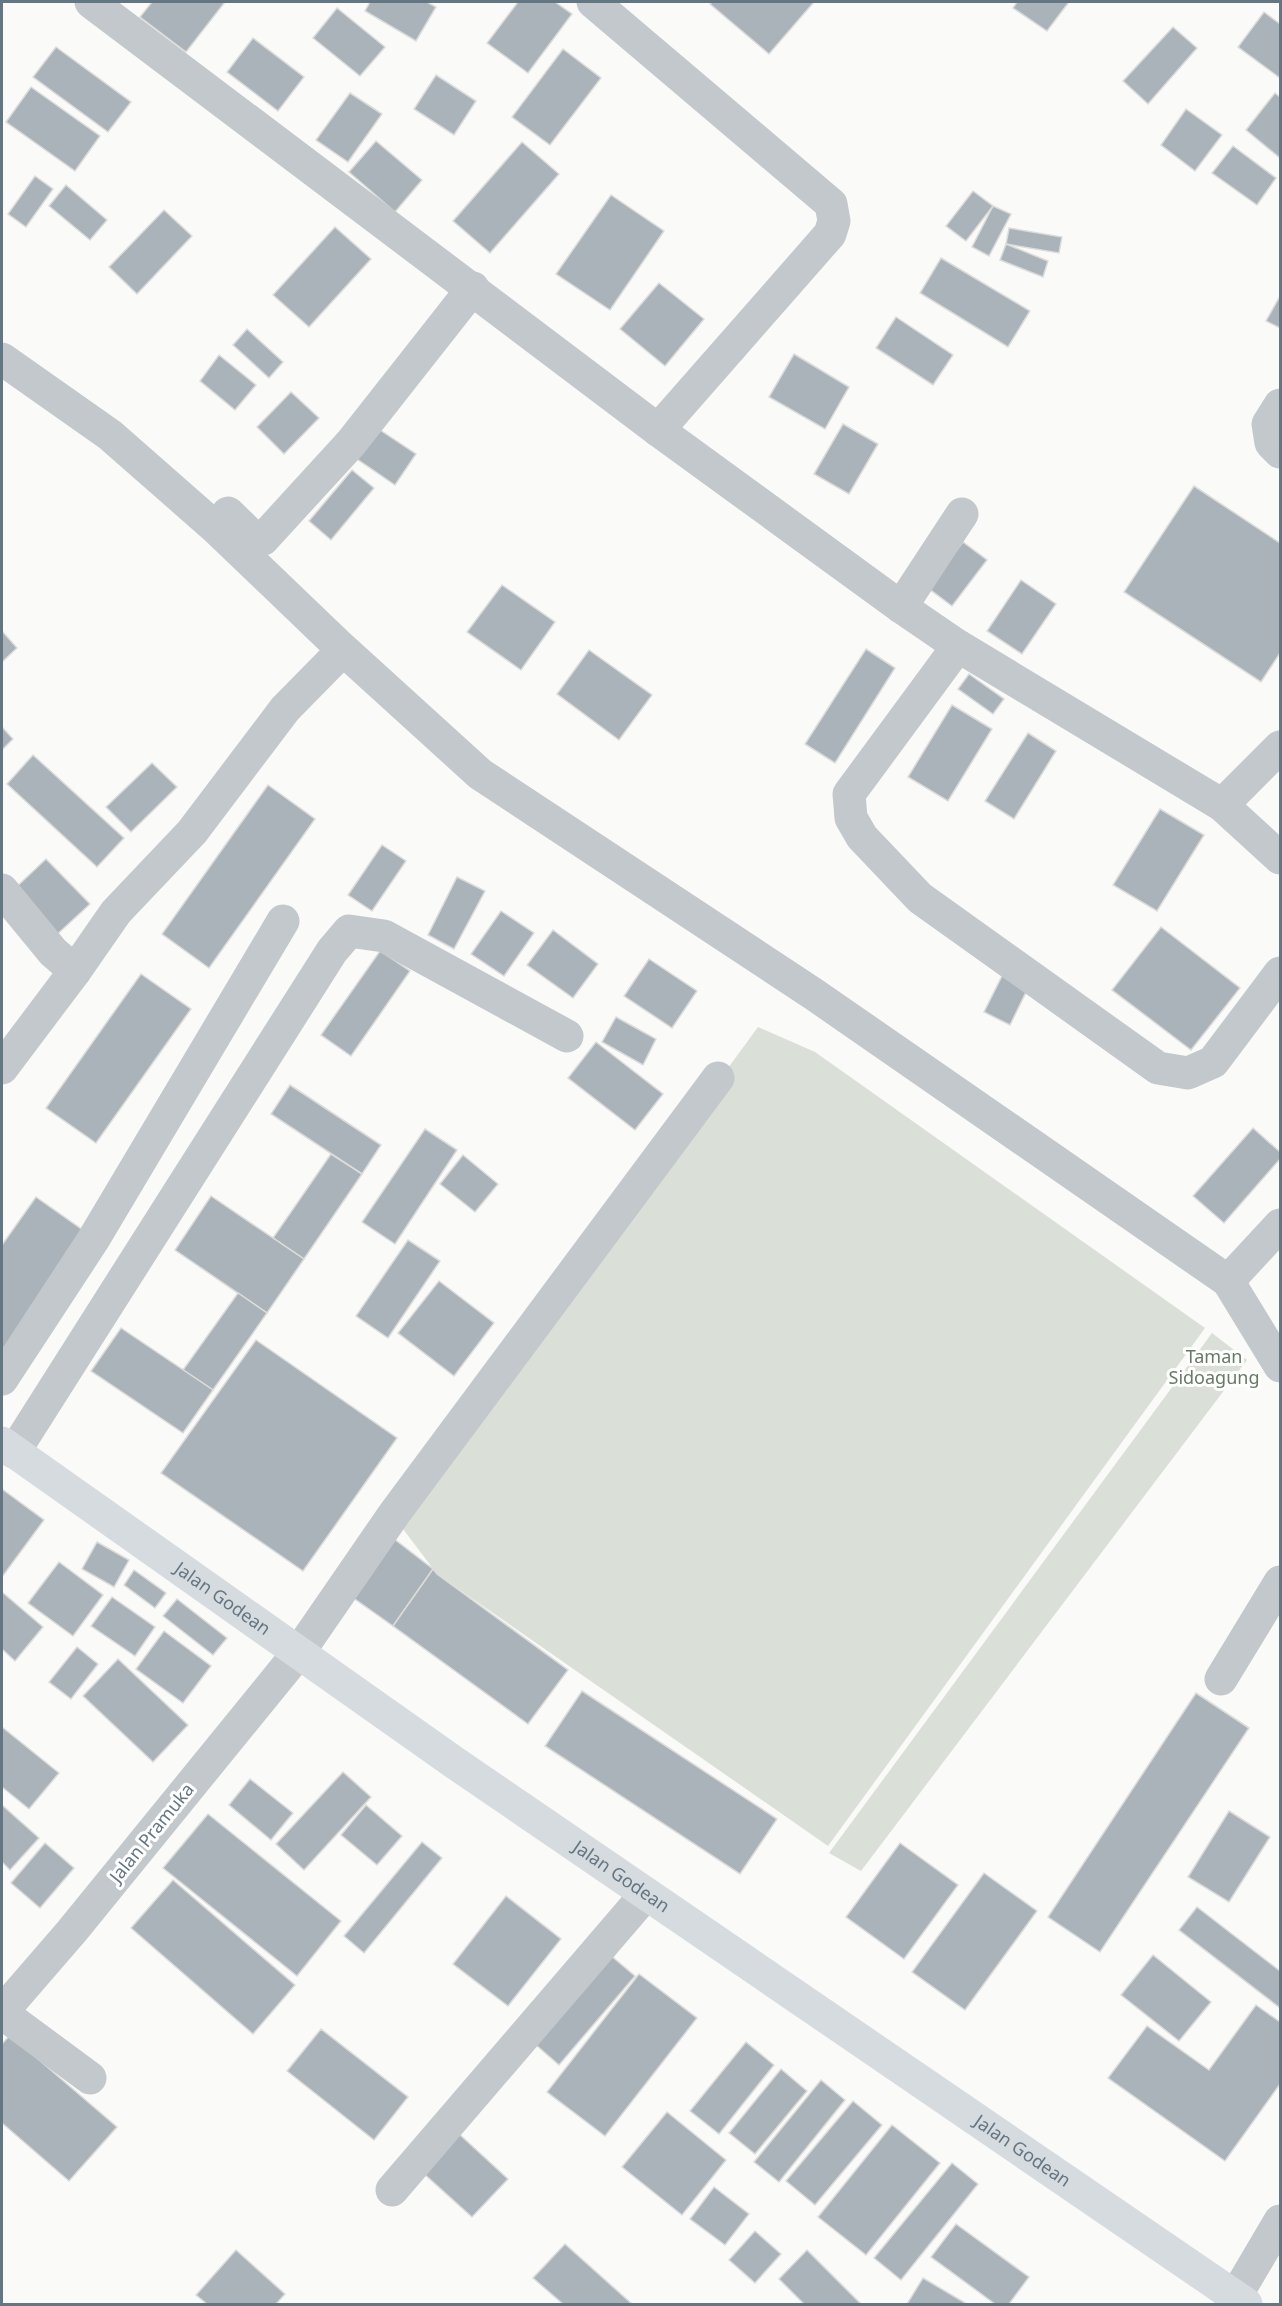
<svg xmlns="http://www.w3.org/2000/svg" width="1282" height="2306" font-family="'Noto Sans',sans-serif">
<rect width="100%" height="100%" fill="#fafaf8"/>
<!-- green -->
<g fill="#dadfd7">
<path d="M758,1027L815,1052L1205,1328L828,1846L437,1574L397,1521Z"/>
<path d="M1212,1333L1247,1360L861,1871L829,1853Z"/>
</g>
<!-- building -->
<g fill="#aab3b9" stroke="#dcdcda" stroke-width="1.5">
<path d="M152,2H225L186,52L140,17Z"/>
<path d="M370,2H427L436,7L416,41L365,11Z"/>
<path d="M518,2H555L572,14L528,73L487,43Z"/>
<path d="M712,2H814L769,54L710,4Z"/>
<path d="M1017,2H1069L1047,31L1013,8Z"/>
<path d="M337,8L385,47L360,76L313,38Z"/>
<path d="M1264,12L1280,24V78L1238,47Z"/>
<path d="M1173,27L1197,48L1148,104L1123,81Z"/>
<path d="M253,38L304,77L278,111L227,72Z"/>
<path d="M56,47L131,102L108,132L33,77Z"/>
<path d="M563,49L601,78L550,145L512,117Z"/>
<path d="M436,75L476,101L454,135L414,109Z"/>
<path d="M31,87L100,136L75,171L6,122Z"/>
<path d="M350,93L382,114L348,162L316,140Z"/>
<path d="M1275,93L1280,97V158L1246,130Z"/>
<path d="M1186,109L1222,135L1195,171L1161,145Z"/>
<path d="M376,141L422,180L395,212L349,172Z"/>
<path d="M522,142L559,174L490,253L453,221Z"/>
<path d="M1233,146L1276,178L1257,205L1212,173Z"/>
<path d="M35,176L53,189L26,227L8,214Z"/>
<path d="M66,185L107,220L90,240L49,206Z"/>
<path d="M973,191L993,206L966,241L946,226Z"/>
<path d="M611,195L664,231L610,310L556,274Z"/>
<path d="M993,206L1011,214L989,256L972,247Z"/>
<path d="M164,210L192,236L137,294L109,267Z"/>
<path d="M335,227L371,259L309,327L273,295Z"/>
<path d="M1009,228L1062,237L1059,253L1006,244Z"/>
<path d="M1006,244L1048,261L1043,277L1000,260Z"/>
<path d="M941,258L1030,311L1008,347L920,293Z"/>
<path d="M659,283L704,319L665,366L620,329Z"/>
<path d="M1280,296V328L1266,321Z"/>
<path d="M896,317L953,355L933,385L876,348Z"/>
<path d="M247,329L283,362L269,378L233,345Z"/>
<path d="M794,354L849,387L825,429L769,397Z"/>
<path d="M219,355L256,385L235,410L200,381Z"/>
<path d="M291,392L319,418L284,454L257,427Z"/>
<path d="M843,424L878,444L849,494L814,474Z"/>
<path d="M377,428L416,454L395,485L357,459Z"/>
<path d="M352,470L374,488L331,540L309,521Z"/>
<path d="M1194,486L1280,543V653L1261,682L1124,592Z"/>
<path d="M963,542L987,560L952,606L928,588Z"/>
<path d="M1021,580L1056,604L1022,654L987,631Z"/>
<path d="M502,585L555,622L521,670L467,632Z"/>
<path d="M2,631L17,648L2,662Z"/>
<path d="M866,649L895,668L835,763L805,744Z"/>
<path d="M589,650L652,695L619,740L557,694Z"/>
<path d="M969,674L1004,699L993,714L958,689Z"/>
<path d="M952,705L992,729L948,801L908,777Z"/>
<path d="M2,727L13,739L2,750Z"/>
<path d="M1028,733L1056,751L1014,819L985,801Z"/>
<path d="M33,755L124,838L97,867L7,784Z"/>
<path d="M152,763L177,787L131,832L106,807Z"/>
<path d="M268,785L315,819L209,968L162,934Z"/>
<path d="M1160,809L1204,835L1157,911L1113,885Z"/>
<path d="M382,845L406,861L372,911L348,895Z"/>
<path d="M46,859L90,904L52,939L9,894Z"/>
<path d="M457,877L485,891L454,949L428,935Z"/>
<path d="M501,911L534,933L504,976L471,954Z"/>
<path d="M1161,927L1240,988L1191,1050L1112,990Z"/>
<path d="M553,930L598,964L573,998L527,965Z"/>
<path d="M380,951L410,971L351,1056L321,1035Z"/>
<path d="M649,959L697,991L672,1028L624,996Z"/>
<path d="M1004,972L1030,984L1010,1025L984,1012Z"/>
<path d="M141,974L191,1009L96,1143L46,1108Z"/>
<path d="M616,1017L656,1039L643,1065L602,1042Z"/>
<path d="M596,1042L663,1094L635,1130L568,1078Z"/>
<path d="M290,1085L381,1145L362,1174L271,1114Z"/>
<path d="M1253,1128L1280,1152V1159L1224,1223L1193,1196Z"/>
<path d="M425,1129L457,1150L395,1244L362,1222Z"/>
<path d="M331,1154L362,1174L304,1259L273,1238Z"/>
<path d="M463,1155L498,1184L475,1212L440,1184Z"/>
<path d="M211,1196L304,1259L267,1313L175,1250Z"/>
<path d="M36,1197L87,1233L4,1351L2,1349V1245Z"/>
<path d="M408,1240L440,1261L388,1338L356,1316Z"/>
<path d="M439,1281L494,1323L454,1376L398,1333Z"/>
<path d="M238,1293L267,1313L213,1390L183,1370Z"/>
<path d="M121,1328L213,1390L183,1433L91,1371Z"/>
<path d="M256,1340L397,1438L303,1571L161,1473Z"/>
<path d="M2,1489L44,1520L2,1577Z"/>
<path d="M389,1535L433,1569L393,1626L345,1592Z"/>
<path d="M97,1542L129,1560L114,1587L82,1569Z"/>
<path d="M59,1562L103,1595L73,1636L28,1603Z"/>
<path d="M433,1569L437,1574L568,1670L528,1724L393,1626Z"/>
<path d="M134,1570L166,1593L155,1608L124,1585Z"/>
<path d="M2,1592L43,1627L15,1661L2,1649Z"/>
<path d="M112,1597L155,1627L135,1656L91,1626Z"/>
<path d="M177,1599L227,1638L213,1655L163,1616Z"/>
<path d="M164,1631L211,1666L183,1703L136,1669Z"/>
<path d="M77,1647L98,1664L71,1699L49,1682Z"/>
<path d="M118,1659L188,1725L153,1762L83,1696Z"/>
<path d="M582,1691L777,1819L740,1874L545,1746Z"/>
<path d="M1196,1693L1249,1728L1100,1952L1048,1917Z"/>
<path d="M2,1727L59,1773L29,1809L2,1787Z"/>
<path d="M343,1772L371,1797L304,1870L276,1844Z"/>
<path d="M250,1779L293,1813L271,1840L229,1805Z"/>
<path d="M2,1805L39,1838L10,1870L2,1862Z"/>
<path d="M366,1805L402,1836L377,1865L341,1835Z"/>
<path d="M1229,1811L1270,1837L1229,1902L1188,1877Z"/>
<path d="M208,1814L341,1921L297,1976L163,1868Z"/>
<path d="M422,1842L442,1858L364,1953L344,1936Z"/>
<path d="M45,1843L74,1868L40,1908L11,1883Z"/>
<path d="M900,1843L958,1885L904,1959L846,1917Z"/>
<path d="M984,1873L1037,1911L965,2010L912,1972Z"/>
<path d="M173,1880L295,1985L253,2034L131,1928Z"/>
<path d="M506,1896L561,1939L508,2006L453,1964Z"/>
<path d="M1197,1907L1280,1971V2008L1179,1930Z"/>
<path d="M603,1949L635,1976L559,2065L528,2038Z"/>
<path d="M1153,1955L1211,2002L1179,2041L1121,1995Z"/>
<path d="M639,1974L697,2018L605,2136L547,2092Z"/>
<path d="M1256,2005L1280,2022V2084L1225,2161L1108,2078L1147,2026L1209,2070Z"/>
<path d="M321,2029L408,2097L374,2140L287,2071Z"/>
<path d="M10,2035L117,2127L69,2181L2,2123V2044Z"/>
<path d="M746,2042L774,2065L719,2134L690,2111Z"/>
<path d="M781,2069L807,2091L755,2154L729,2133Z"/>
<path d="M821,2080L845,2100L779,2182L754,2162Z"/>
<path d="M853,2101L882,2125L815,2205L786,2181Z"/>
<path d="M667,2112L726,2160L682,2215L622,2167Z"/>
<path d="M892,2125L940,2163L866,2255L818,2217Z"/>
<path d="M458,2133L508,2179L472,2217L422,2172Z"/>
<path d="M952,2163L978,2184L901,2280L874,2258Z"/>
<path d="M714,2187L749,2214L725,2245L690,2219Z"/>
<path d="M956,2224L1029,2277L1009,2304H995L931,2257Z"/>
<path d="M755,2231L781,2254L755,2283L729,2260Z"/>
<path d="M565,2244L632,2304H563L533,2278Z"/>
<path d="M236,2250L285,2294L276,2304H207L196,2295Z"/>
<path d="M807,2250L861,2304H804L779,2279Z"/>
<path d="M923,2278L967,2304H907Z"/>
</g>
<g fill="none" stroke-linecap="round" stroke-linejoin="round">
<!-- minor -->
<g stroke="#c3c8cc" stroke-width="33">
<path d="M91,2L658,430L901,607L958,646L1222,805"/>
<path d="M593,2L831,204L834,221L830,234L658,430"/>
<path d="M2,359L110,435L216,528L337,644L480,774L815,995L1228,1281L1280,1366"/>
<path d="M1280,405L1268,424L1271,443L1280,452"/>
<path d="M228,513L255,539H263L351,443L473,288"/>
<path d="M901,607L962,514"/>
<path d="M958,646L849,794L851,818L862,837L920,898L1158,1068L1188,1073L1213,1062L1280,973"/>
<path d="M1280,747L1222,805L1280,858"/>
<path d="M2,890L53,952L75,971"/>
<path d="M2,1068L75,971L116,912L192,832L285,709L343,650"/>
<path d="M1228,1281L1280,1225"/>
<path d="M2,1379L93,1240L283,921"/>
<path d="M14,1452L332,951L349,931L384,936L567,1036"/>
<path d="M1221,1679L1280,1582"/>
<path d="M2,2012L72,1931L299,1652L394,1514L718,1078"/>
<path d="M2,2013L90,2078"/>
<path d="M392,2190L646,1894"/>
<path d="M1231,2304L1280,2221"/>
</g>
<!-- major -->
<path stroke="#d6dbdf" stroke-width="33" id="s1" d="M2,1443L455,1763L1246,2304"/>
</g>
<g text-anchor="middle" stroke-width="6" stroke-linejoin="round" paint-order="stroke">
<!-- park labels -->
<g font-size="18" fill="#687a64" stroke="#fff">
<text x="1214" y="1363">Taman<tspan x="1214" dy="21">Sidoagung</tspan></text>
</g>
<!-- street labels -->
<g font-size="18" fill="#657683" stroke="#fff">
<text dy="6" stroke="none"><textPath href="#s1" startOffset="270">Jalan Godean</textPath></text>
<text transform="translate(152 1833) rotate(-51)" y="6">Jalan Pramuka</text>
<text dy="6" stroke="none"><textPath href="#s1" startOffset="756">Jalan Godean</textPath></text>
<text dy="6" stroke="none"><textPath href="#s1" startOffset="1242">Jalan Godean</textPath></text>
</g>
</g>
<!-- border -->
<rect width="1282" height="2306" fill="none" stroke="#657683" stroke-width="6"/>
</svg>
